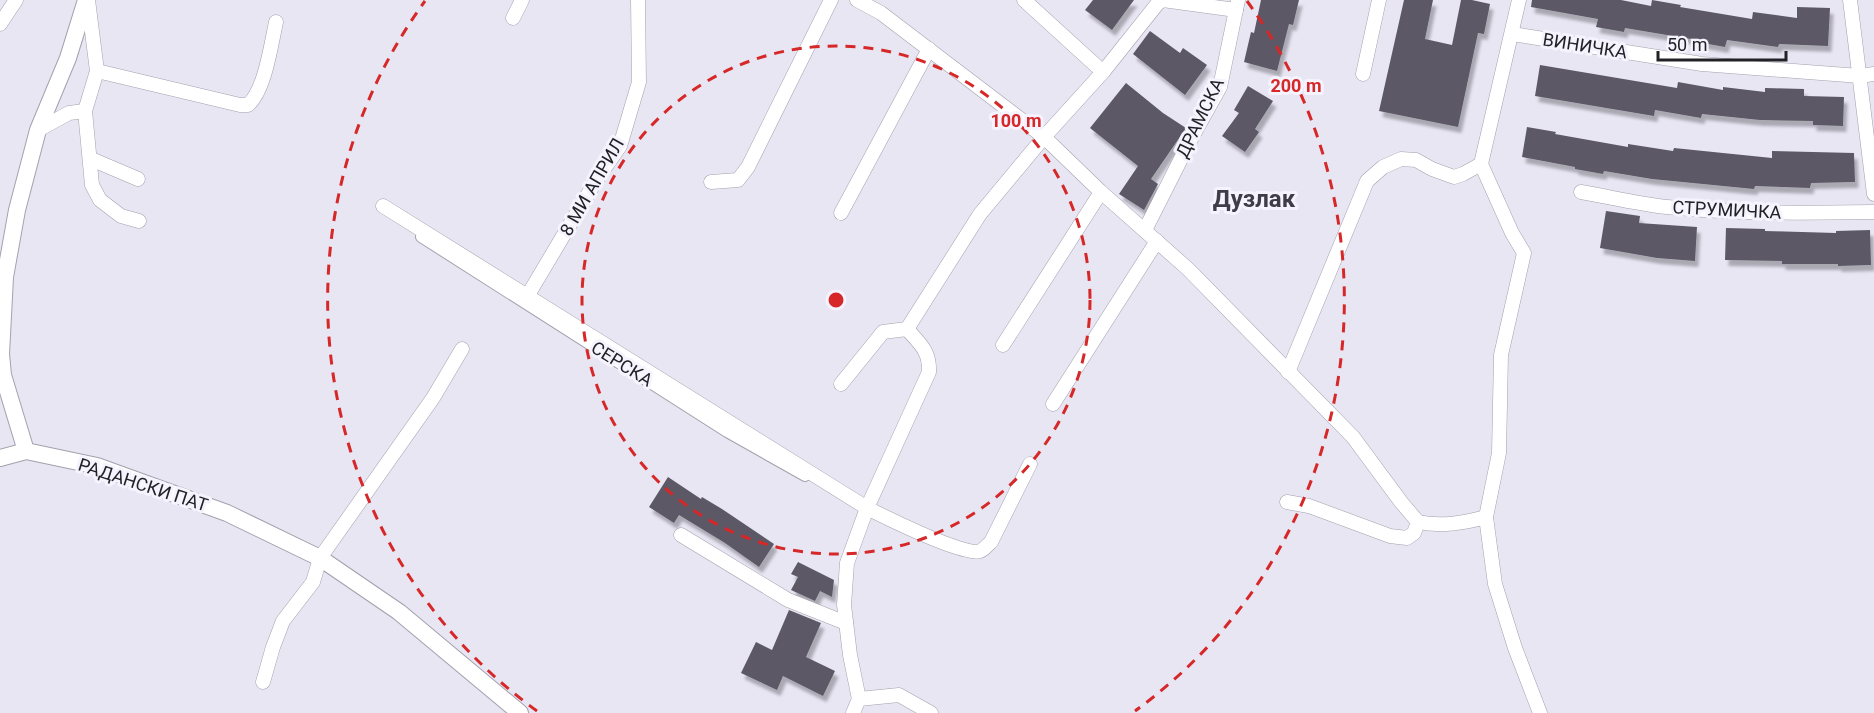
<svg xmlns="http://www.w3.org/2000/svg" width="1874" height="713" font-family="Roboto,sans-serif">
<defs>
<filter id="shadow"><feDropShadow dx="3.5" dy="6" stdDeviation="1.5" flood-color="#0004"/></filter>
</defs>
<rect width="100%" height="100%" fill="#e8e6f3"/>
<!-- building -->
<g fill="#5c5965" filter="url(#shadow)">
<path d="M1093,0H1134L1112,30L1085,10Z"/>
<path d="M1261,0H1299L1293,25L1289,24L1277,71L1244,62L1251,32L1254,33Z"/>
<path d="M1404,0H1433L1425,39L1452,45L1461,0H1472L1490,4L1484,34L1478,33L1458,127L1379,111Z"/>
<path d="M1532,0H1621L1651,6L1652,0L1681,5L1680,7L1752,19L1753,12L1797,18V7L1830,8L1828,46L1779,44L1778,47L1727,40L1725,47L1697,42V40L1625,28L1624,32L1596,27L1598,19L1531,7Z"/>
<path d="M1150,31L1180,53L1183,48L1207,65L1185,95L1133,54Z"/>
<path d="M1540,65L1677,88L1678,82L1723,90V87L1765,92V88L1804,89V96L1844,97L1843,126L1813,125V121L1760,120L1702,114L1701,118L1655,110L1654,116L1535,96Z"/>
<path d="M1126,83L1163,113L1186,128L1151,179L1158,184L1144,210L1119,194L1138,166L1090,128Z"/>
<path d="M1248,86L1273,101L1255,129L1259,132L1245,152L1222,136L1239,113L1234,110Z"/>
<path d="M1527,127L1556,132L1555,134L1628,147V144L1673,151L1674,148L1772,158V151L1854,153L1855,182L1811,183L1810,188L1755,186L1754,189L1652,179L1604,171L1603,174L1575,169V167L1522,157Z"/>
<path d="M1606,211L1640,216L1639,223L1697,227L1695,261L1657,258L1600,248Z"/>
<path d="M1726,228L1765,229V231L1836,233V231L1870,230L1871,265L1838,266V264H1782V261L1725,260Z"/>
<path d="M668,477L701,499L702,497L722,509L774,544L759,567L725,543L679,515L674,523L649,507Z"/>
<path d="M798,562L834,580L832,597L820,591L815,601L791,590L798,577L791,574Z"/>
<path d="M789,610L821,623L806,657L835,671L823,696L783,676L777,690L741,673L756,642L772,650Z"/>
</g>
<g fill="none" stroke-linecap="round" stroke-linejoin="round">
<defs>
<path id="pedestrian" d="M421,237L727,432L805,476"/>
<g id="minor">
<path d="M88,0L97,71L85,111L92,185L100,200L121,216L139,221"/>
<path d="M857,0L881,13L1044,137L1101,192L1188,269L1353,437L1401,502L1418,522L1414,533L1407,538L1390,536L1309,506L1287,502"/>
<path d="M1024,0L1103,72"/>
<path d="M1850,0L1874,194"/>
<path d="M513,18L522,0"/>
<path d="M0,24L16,0"/>
<path d="M1512,34L1702,64L1860,76L1874,74"/>
<path d="M97,71L240,105H248C265,90 271,45 276,22"/>
<path d="M1363,74L1379,0"/>
<path d="M38,130L69,113L85,111"/>
<path d="M91,159L138,179"/>
<path d="M1481,164L1512,233L1524,253L1501,355L1499,453L1486,517L1495,584L1515,648L1540,713"/>
<path d="M1481,164L1519,0"/>
<path d="M711,182L738,180L748,167L831,0"/>
<path d="M1581,192C1610,197 1638,204 1667,207C1736,214 1805,213 1874,212"/>
<path d="M383,206L867,508C885,517 965,557 980,551C984,550 988,544 991,542L1030,464"/>
<path d="M841,213L929,49"/>
<path d="M1145,230L1192,137L1220,87L1238,0"/>
<path d="M528,295L597,179L620,146L639,82L638,0"/>
<path d="M1003,345L1101,192"/>
<path d="M1288,372L1367,181L1383,167L1401,159L1416,160L1432,169L1454,177L1463,174L1481,164"/>
<path d="M841,384L883,332L907,329L980,214L1044,137L1103,72L1158,3L1163,0L1236,10"/>
<path d="M1053,404L1157,241"/>
<path d="M1418,522C1442,527 1463,523 1486,517"/>
<path d="M681,535L788,600L846,623"/>
<path d="M263,682L273,647L283,621L313,582L320,558L433,398L462,349"/>
<path d="M859,699L850,655L844,605L847,563L867,508L929,372C930,351 920,344 907,329"/>
<path d="M853,713L859,699L899,695L931,713"/>
</g>
<g id="tertiary">
<path d="M26,451L3,375L1,354L5,277L17,210L38,130L68,58L86,0"/>
<path d="M0,458L26,451L97,466L227,513L320,558L399,612L520,713"/>
</g>
</defs>
<!-- pedestrian casing -->
<use href="#pedestrian" stroke="#a3a1ad" stroke-width="12"/>
<!-- minor casing -->
<use href="#minor" stroke="#a3a1ad" stroke-width="15"/>
<!-- tertiary casing -->
<use href="#tertiary" stroke="#a3a1ad" stroke-width="18"/>
<!-- pedestrian -->
<use href="#pedestrian" stroke="#fff" stroke-width="10"/>
<!-- minor -->
<use href="#minor" stroke="#fff" stroke-width="14"/>
<!-- tertiary -->
<use href="#tertiary" stroke="#fff" stroke-width="16"/>
</g>
<!-- distance rings -->
<g fill="none" stroke="#d62828" stroke-width="3" stroke-dasharray="10 8">
<circle cx="836" cy="300" r="254"/>
<path d="M537 711A508 508 0 0 1 425 1M1247 1A508 508 0 0 1 1135 711"/>
</g>
<g text-anchor="middle" stroke-width="6" stroke-linejoin="round" paint-order="stroke">
<!-- street labels -->
<g font-size="18" fill="#222226" stroke="#f5f3fe">
<text transform="translate(1585 46) rotate(9)" y="6">ВИНИЧКА</text>
<text transform="translate(1200 118) rotate(-64)" y="6">ДРАМСКА</text>
<text transform="translate(592 187) rotate(-60)" y="6">8 МИ АПРИЛ</text>
<text transform="translate(1727 210) rotate(3)" y="6">СТРУМИЧКА</text>
<text transform="translate(622 364) rotate(32)" y="6">СЕРСКА</text>
<text transform="translate(143 485) rotate(18)" y="6">РАДАНСКИ ПАТ</text>
</g>
<!-- district labels -->
<g font-size="24" font-weight="bold" fill="#3f3d48" stroke="#f5f3fe">
<text x="1254" y="207">Дузлак</text>
</g>
</g>
<circle cx="836" cy="300" r="9" fill="#d62828" stroke="#f5f3fe" stroke-width="3"/>
<g font-size="18" text-anchor="middle" font-weight="bold" fill="#d62828" stroke="#f5f3fe" stroke-width="6" stroke-linejoin="round" paint-order="stroke">
<text x="1296" y="92">200 m</text>
<text x="1016" y="127">100 m</text>
</g>
<!-- scale -->
<path d="M1658 51v9h128v-9" fill="none" stroke="#222226" stroke-width="3"/>
<text x="1667" y="51" font-size="18" fill="#222226" stroke="#f5f3fe" stroke-width="4.5" paint-order="stroke">50 m</text>
</svg>
